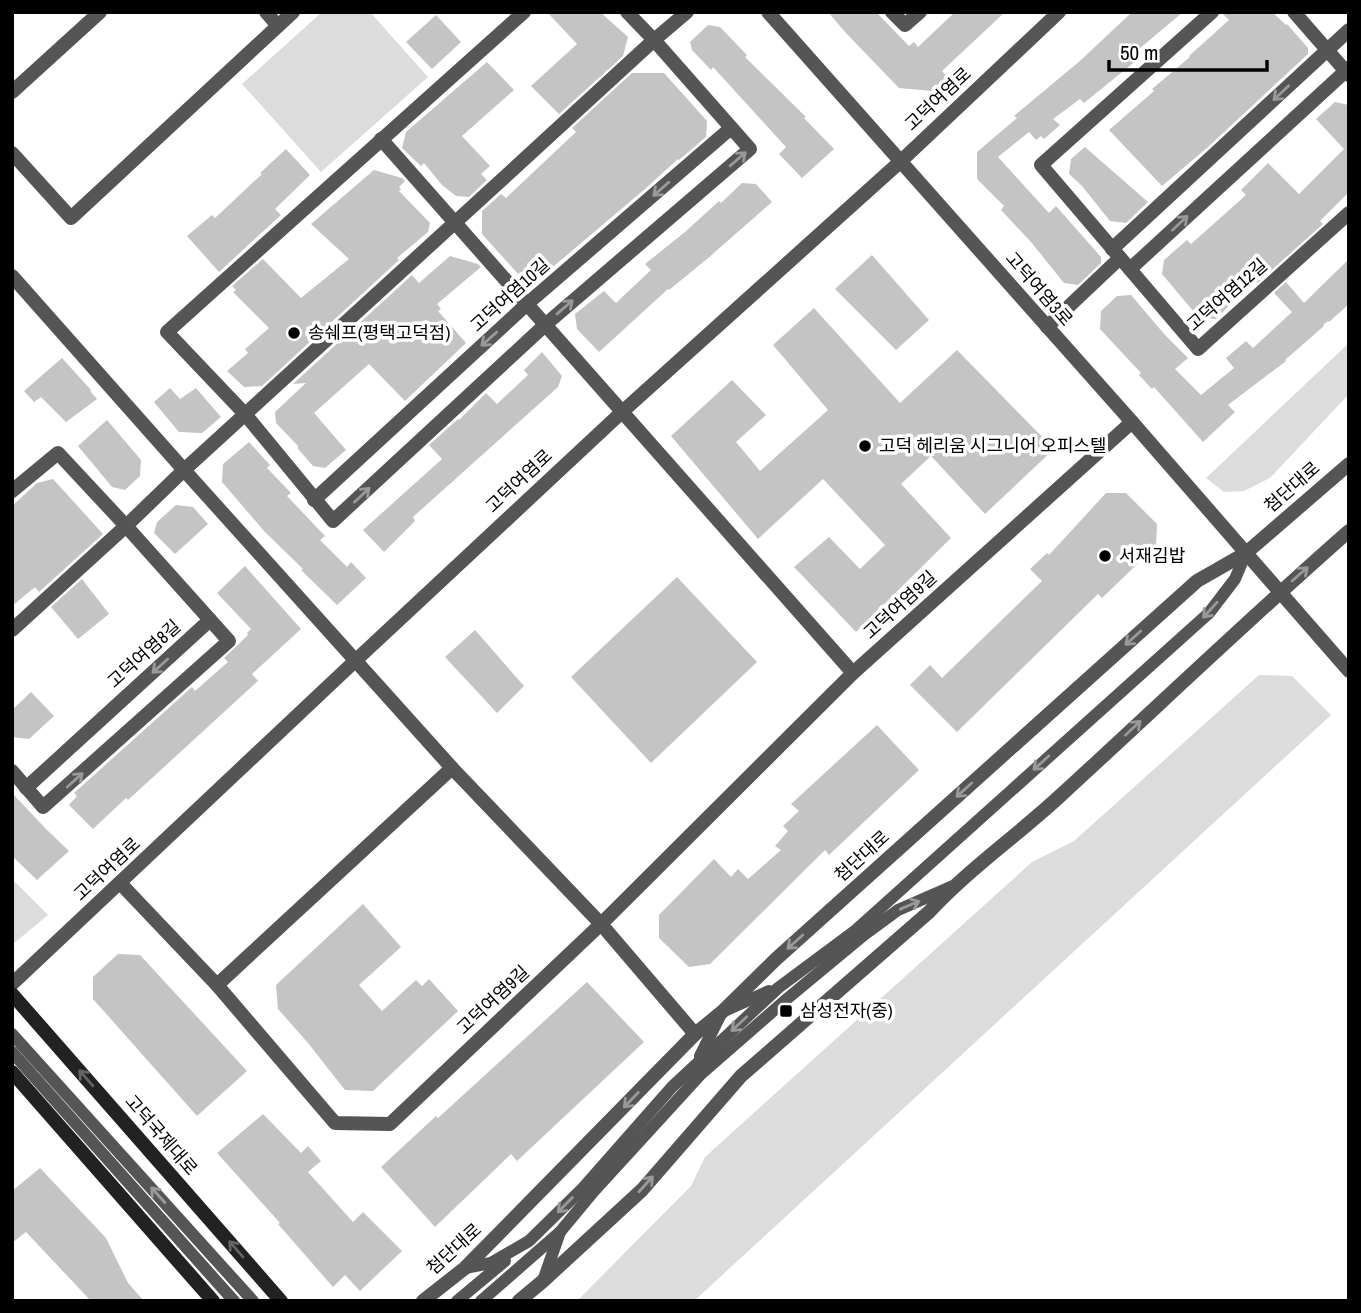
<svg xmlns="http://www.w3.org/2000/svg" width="1361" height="1313" font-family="'Archivo Narrow','Noto Sans KR',sans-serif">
<rect width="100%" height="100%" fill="#fff"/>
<!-- green -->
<g fill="#dcdcdc">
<path d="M322,12H370L428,77L321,172L242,84Z"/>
<path d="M1349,343V394L1270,478L1244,491L1224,492L1206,478Z"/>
<path d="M1259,675L1292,676L1331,715L694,1301H577L691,1186L705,1157L1032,862L1074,841Z"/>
<path d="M12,879L48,915L13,944H12Z"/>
</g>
<!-- building -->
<g fill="#c4c4c4">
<path d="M547,12H600L628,37L623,56L559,114L531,86L577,44Z"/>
<path d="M828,12H876L909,46L914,42L918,47L955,12H1005L942,71L947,76L932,91L899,88L845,32Z"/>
<path d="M1132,12H1183L1132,55L1137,60L1084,103L1080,99L1053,119L1060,125L1044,139L1041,136L1036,140L1029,132L998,157L1049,213L1056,206L1101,257V263L1078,285L1064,283L1031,242L1001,210L1004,206L977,179V152L1017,118L1014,116L1081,60Z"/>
<path d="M1221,12H1272L1286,25L1287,24L1308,48V54L1208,147L1162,186L1109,130L1154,91L1152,89L1190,57L1189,56L1229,20Z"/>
<path d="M436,15L461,42L432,69L406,42Z"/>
<path d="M708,25L720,27L747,55L745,57L806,117L804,118L834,149L802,178L779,154L786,147L713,67L711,70L692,50L690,42Z"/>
<path d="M487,62L514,90L462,136L490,166L481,174L487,180L469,197L456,196L442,185L424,163L421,166L402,148L406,132Z"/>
<path d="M632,73H664L707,121L706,137L679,160L678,159L645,189L541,277L519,275L482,234V211L501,194L506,198L576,132L572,128Z"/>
<path d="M1335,102L1349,105V192L1320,221L1323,224L1257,283L1254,280L1216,319L1199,318L1162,274L1164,260L1187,240L1191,244L1246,195L1241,190L1268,163L1299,194L1344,149L1316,119Z"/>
<path d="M1085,147L1148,202L1126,223L1110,221L1082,186L1069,174L1071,159Z"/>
<path d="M286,149L310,175L275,209L281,215L219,272L187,236L212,215L215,218L262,174L260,173Z"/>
<path d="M374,170L402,178L405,181L399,187L401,189L399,191L430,223L428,232L397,258L399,260L262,386L244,387L227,371L248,353L245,349L269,328L233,292L236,290L232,286L263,259L301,298L349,259L311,224Z"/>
<path d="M742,183L756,184L772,202L707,259L669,290L668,289L599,352L577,329L575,314L604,291L616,303L651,270L645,264L685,232L719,201L721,203Z"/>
<path d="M872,255L929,320L896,350L835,289Z"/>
<path d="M450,256L478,264L481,267L437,304L441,309L438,311L466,343L405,401L369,364L314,413L346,450L325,468L313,466L298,449V446L276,423L275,412L306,383L293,384L412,275L419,283Z"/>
<path d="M1349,259V304L1329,322L1328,321L1323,325L1324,326L1285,360L1286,361L1228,405L1235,412L1203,442L1154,387L1152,389L1139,375L1141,373L1100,329L1101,311L1117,296L1131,295L1165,335L1188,358L1175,369L1201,395L1234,368L1226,358L1246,341L1253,348L1292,312L1274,293L1286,282L1304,303Z"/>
<path d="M814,308L900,403L957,350L1054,449L985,514L931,456L901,484L951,538L856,632L794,567L829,537L860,569L885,545L823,479L758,539L671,436L732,380L766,415L736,442L760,471L828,410L773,345Z"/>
<path d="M542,352L562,376L558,387L413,517L415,521L384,552L363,530L442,459L429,445L458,419L459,420L486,393L497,404L528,375L524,370Z"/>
<path d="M62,358L91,390L90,391L97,399L66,422L41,397L34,402L24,391Z"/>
<path d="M170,388L180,399L196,388L221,417L202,433L179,432L154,402Z"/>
<path d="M107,420L141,460L140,476L125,490L112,487L78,446Z"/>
<path d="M249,442L270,465L267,468L291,493L287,496L325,536L320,540L347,567L351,562L366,578L337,605L301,570L303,569L264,531L222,482L223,464Z"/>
<path d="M53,479L103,534L39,592L35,587L12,606V506L37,483Z"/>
<path d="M1106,493H1126L1157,524L1156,546L1102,598L1098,594L957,732L910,685L930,665L942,678L1042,581L1030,569L1047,553L1049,555Z"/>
<path d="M176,505L193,507L208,524L175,554L154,533L157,522Z"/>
<path d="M245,566L301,629L252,674L258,681L128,800L126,798L93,829L69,805L77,796L74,793L192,687L195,691L228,662L224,658L248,635L247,633L251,629L217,593Z"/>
<path d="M677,577L757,662L651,763L571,677Z"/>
<path d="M82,579L109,614L78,639L51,607Z"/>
<path d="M475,630L524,686L497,713L445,657Z"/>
<path d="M31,692L54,716L29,739L12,737V710Z"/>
<path d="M877,725L919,770L829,855L825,850L710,964L689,967L659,938V915L714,859L731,877L738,869L748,879L781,850L775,846L788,831L783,826L799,811L791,804Z"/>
<path d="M12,793L46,829L69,851L37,880L12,856Z"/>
<path d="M363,904L401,947L359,985L382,1011L416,980L422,986L429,979L458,1011L373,1091L345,1090L308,1043L278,1009L276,985Z"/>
<path d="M118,954L140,955L247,1071L197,1116L93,999V977Z"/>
<path d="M587,982L644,1042L517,1161L511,1154L435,1227L381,1167L436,1116L438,1118Z"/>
<path d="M263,1114L301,1153L308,1146L321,1161L308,1172L353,1222L363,1212L402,1251L360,1291L345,1275L333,1287L278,1224L280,1223L217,1153Z"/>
<path d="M40,1168L106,1238L128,1283L144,1301H91L26,1232L12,1243V1191Z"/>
</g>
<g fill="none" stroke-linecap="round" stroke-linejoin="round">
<!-- service -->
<g stroke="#555" stroke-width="12">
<path d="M12,1034L253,1301"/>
<path d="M12,1052L234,1301"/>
<path d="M700,1056L722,1012L769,991"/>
<path d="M465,1268L491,1263L529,1241L583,1188L672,1087L778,988L856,930L1209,613L1235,579L1246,553"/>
<path d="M543,1281L560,1232L594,1191L701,1074L788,998L864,935L898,910L953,886"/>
<path d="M457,1301L505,1261"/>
<path d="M481,1301L560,1232"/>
</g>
<!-- minor -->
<g stroke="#555" stroke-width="14">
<path d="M266,12L278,26"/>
<path d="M627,12L654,40L687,12"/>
<path d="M892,12L905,25L920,12"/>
<path d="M1212,12L1041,165L1198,349L1349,213"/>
<path d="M1294,12L1349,75"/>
<path d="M12,92L100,12"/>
<path d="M381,139L853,673"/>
<path d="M12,153L71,218L293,12"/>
<path d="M1112,249L1349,30"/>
<path d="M1130,269L1349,68"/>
<path d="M12,276L184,470C340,327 498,184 654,40L750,149L545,325L333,521L245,414L167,332L524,12"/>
<path d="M1047,327L1120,258"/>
<path d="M12,491L58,453L126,526L12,630"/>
<path d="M314,500L527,304L731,128"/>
<path d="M1280,592L1349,671"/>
<path d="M452,768L601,924L695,1034"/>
<path d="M12,771L43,807L229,641L126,526L184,470L452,768L217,985L335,1123L390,1124L601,924L853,673L1132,422"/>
<path d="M26,788L210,620"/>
<path d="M120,883L217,985"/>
</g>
<!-- tertiary -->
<g stroke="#555" stroke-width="14">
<path d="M768,12L1132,422L1280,592"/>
<path d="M12,984L355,661L622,412L901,161L1059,12"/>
<path d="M423,1301L465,1268L695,1034L722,1012L776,959L1197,581L1246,553L1349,464"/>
<path d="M519,1301L543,1281L642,1190L741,1076L929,912C970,868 1018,835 1061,795C1157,707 1251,617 1349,531"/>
</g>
<!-- secondary -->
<g stroke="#222" stroke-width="14">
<path d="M12,994L281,1301"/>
<path d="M12,1072L213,1301"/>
</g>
</g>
<!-- one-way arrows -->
<defs><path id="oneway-shaft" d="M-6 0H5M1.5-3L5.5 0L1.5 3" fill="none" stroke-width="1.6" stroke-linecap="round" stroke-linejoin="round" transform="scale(1.75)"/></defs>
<g stroke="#999">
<use href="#oneway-shaft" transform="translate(1281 93) rotate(137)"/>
<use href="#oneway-shaft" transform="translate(738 159) rotate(-41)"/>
<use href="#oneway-shaft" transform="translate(661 189) rotate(139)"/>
<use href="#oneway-shaft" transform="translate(1180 223) rotate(-43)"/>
<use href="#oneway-shaft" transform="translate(565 307) rotate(-41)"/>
<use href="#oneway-shaft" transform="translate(489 339) rotate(138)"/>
<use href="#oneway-shaft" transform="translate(362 495) rotate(-43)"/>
<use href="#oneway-shaft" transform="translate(1300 574) rotate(-41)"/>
<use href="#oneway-shaft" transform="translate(1210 610) rotate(132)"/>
<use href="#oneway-shaft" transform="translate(1133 638) rotate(138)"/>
<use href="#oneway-shaft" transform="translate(160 666) rotate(138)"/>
<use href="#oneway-shaft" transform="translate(1133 728) rotate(-43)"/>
<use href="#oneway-shaft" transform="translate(1041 763) rotate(138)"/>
<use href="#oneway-shaft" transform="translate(75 780) rotate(-42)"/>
<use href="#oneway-shaft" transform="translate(964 790) rotate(138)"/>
<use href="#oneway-shaft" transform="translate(910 905) rotate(-23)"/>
<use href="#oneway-shaft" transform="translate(795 942) rotate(138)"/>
<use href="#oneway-shaft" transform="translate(739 1024) rotate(137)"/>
<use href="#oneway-shaft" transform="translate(631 1100) rotate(134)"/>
<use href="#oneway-shaft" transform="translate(646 1184) rotate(-48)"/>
<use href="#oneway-shaft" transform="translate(158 1195) rotate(-132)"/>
<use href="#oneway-shaft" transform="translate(565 1205) rotate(135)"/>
</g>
<g stroke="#646464">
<use href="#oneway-shaft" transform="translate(86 1078) rotate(-131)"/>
<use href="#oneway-shaft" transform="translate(236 1249) rotate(-131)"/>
</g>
<!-- markers -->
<g fill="#000" stroke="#fff" stroke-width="2.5">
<circle cx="294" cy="333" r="7"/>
<circle cx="865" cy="446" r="7"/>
<circle cx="1105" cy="556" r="7"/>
<rect x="779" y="1004" width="14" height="14" rx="3.5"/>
</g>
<g text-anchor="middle" stroke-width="7" stroke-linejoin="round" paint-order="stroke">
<!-- street labels -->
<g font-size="18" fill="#000" stroke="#fff">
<text transform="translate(938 99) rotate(-43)" y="6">고덕여염로</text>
<text transform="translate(1039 289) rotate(49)" y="6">고덕여염3로</text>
<text transform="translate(510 295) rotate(-42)" y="6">고덕여염10길</text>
<text transform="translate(1227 295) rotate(-41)" y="6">고덕여염12길</text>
<text transform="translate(519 481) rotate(-43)" y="6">고덕여염로</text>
<text transform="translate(1292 487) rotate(-41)" y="6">첨단대로</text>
<text transform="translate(900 605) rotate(-42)" y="6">고덕여염9길</text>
<text transform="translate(144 654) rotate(-42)" y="6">고덕여염8길</text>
<text transform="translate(862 856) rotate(-42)" y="6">첨단대로</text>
<text transform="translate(107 869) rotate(-43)" y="6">고덕여염로</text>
<text transform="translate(493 1000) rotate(-43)" y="6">고덕여염9길</text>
<text transform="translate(161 1135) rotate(49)" y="6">고덕국제대로</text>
<text transform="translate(454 1249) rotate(-42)" y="6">첨단대로</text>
</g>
<!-- poi labels -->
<g font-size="18" fill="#000" stroke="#fff" text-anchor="start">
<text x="308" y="339">송쉐프(평택고덕점)</text>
<text x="879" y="452">고덕 헤리움 시그니어 오피스텔</text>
<text x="1119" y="562">서재김밥</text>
<text x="800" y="1017">삼성전자(중)</text>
</g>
</g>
<!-- border -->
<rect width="1361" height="1313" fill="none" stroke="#000000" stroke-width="28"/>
<!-- scale -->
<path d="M1109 60v10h158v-10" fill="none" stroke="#000000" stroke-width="3.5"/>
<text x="1120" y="60" font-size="21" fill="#000000" stroke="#ffffff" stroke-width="5" paint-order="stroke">50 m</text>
</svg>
